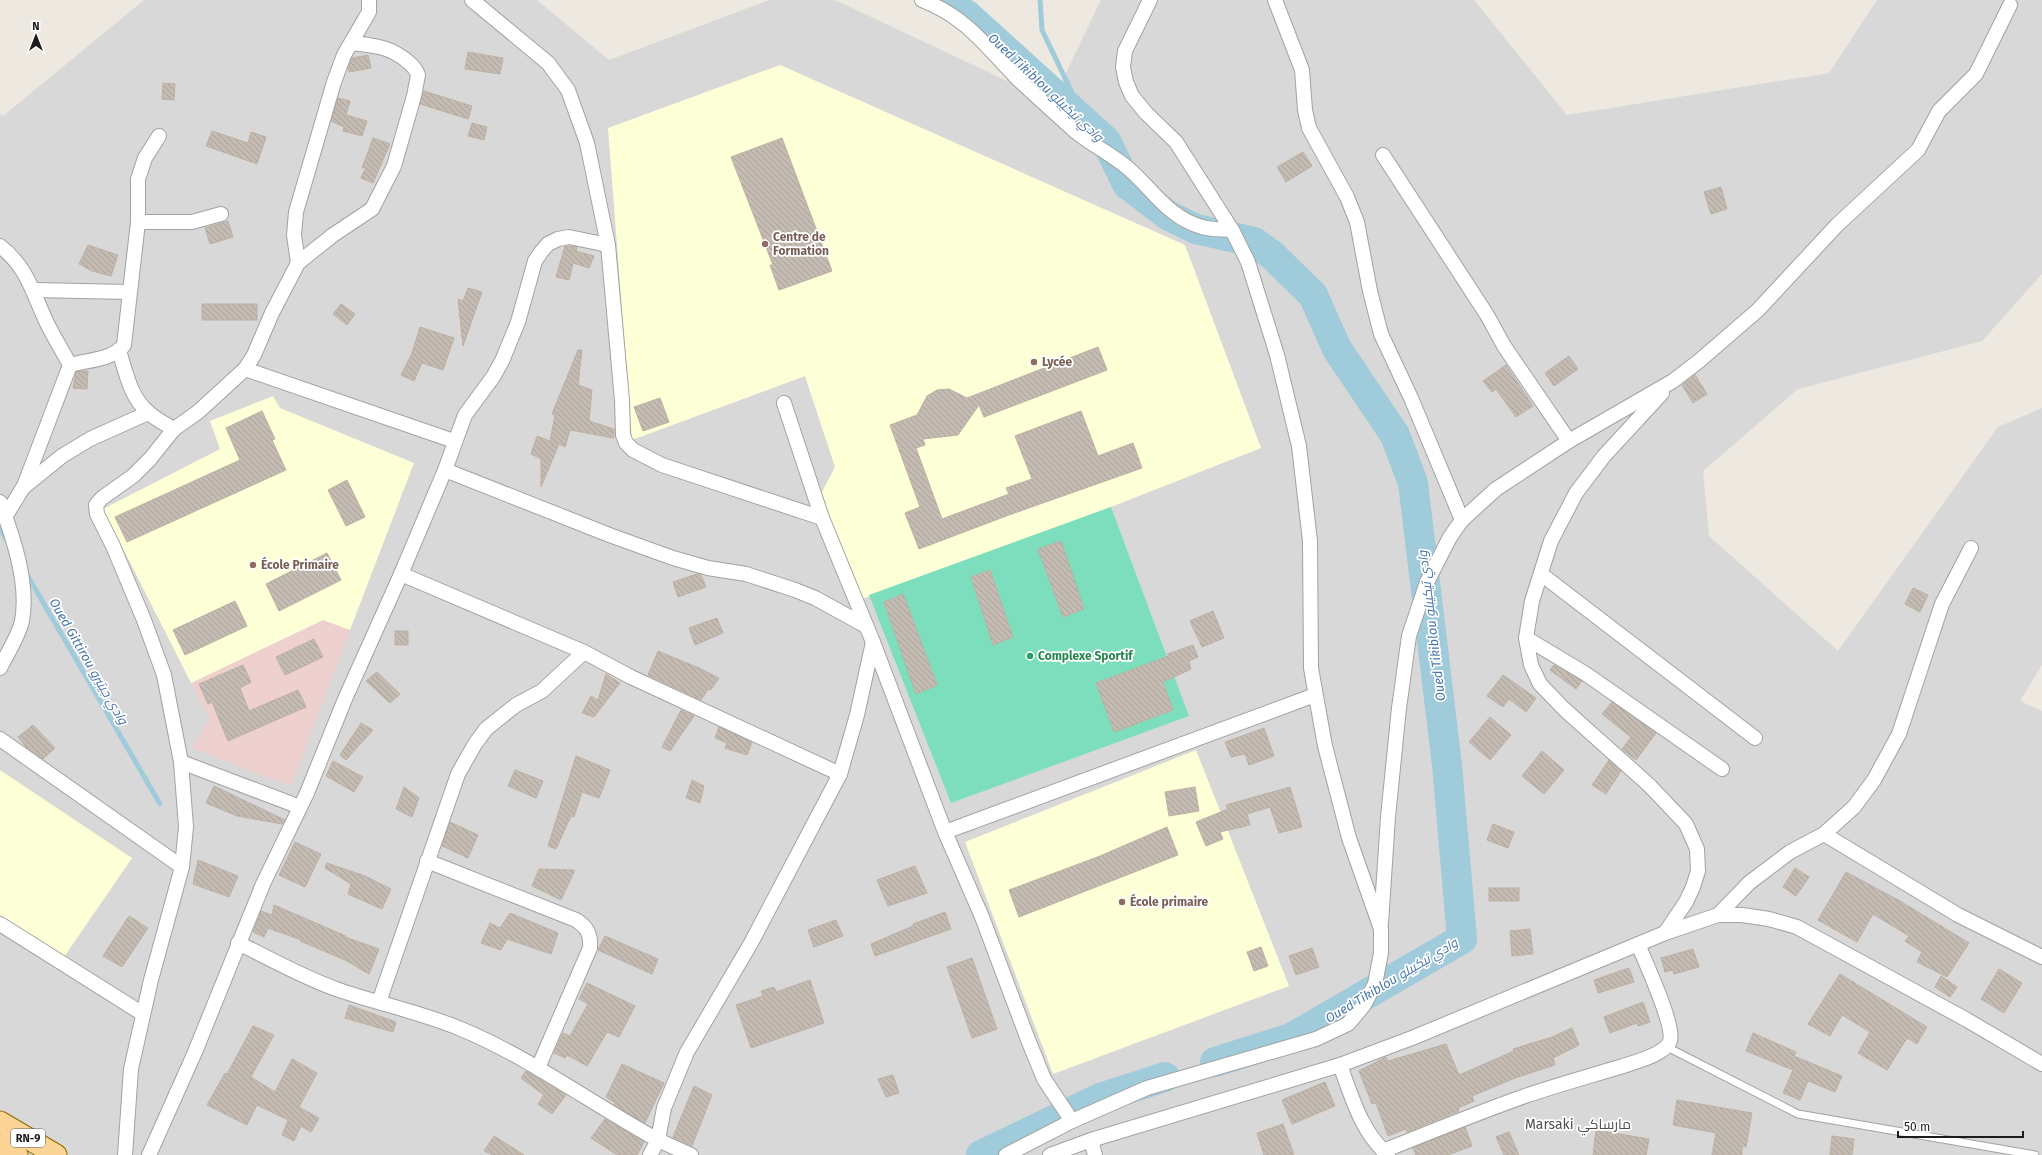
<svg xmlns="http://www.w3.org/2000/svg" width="2042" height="1155" font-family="'Fira Sans',Cairo,sans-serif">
<defs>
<pattern id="building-back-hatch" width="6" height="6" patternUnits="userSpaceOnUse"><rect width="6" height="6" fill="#c4bbb3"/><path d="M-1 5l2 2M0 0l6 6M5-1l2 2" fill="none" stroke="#a8a099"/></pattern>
</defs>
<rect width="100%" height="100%" fill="#ede9e0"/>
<!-- residential -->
<path fill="#d9d8d8" d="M144,0H537L609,60L769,0H835L1052,102L1101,0H1474L1567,115L1829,73L1877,0H2042V274L1982,341L1798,389L1703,471L1709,536L1838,651L1998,427L2042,408V665L2020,701L2042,711V1155H0V114L3,116Z"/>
<!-- commercial -->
<path fill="#eed1ce" d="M323,620L350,630L291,786L192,748L210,719L191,683Z"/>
<!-- education -->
<g fill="#fdffd6">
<path d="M780,65L1185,245L1261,448L1111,507L862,599L821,494L835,467L805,376L632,440L608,128Z"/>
<path d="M273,396L280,408L414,463L350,630L323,620L191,683L103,509L220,449L210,421Z"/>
<path d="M1196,750L1289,986L1053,1074L965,842Z"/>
<path d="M0,770L132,858L62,960L0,919Z"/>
</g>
<!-- pitch -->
<path fill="#7cdebc" d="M1111,507L1189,716L951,803L869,595Z"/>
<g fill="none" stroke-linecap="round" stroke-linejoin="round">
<!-- stream -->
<g stroke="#9fcbdb" stroke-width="5">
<path d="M1040,0L1042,30L1088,126"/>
<path d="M0,529L8,542"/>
<path d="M26,573L160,804"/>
</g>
<!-- river -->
<g stroke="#9fcbdb" stroke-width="30">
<path d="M942,0L967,15L1106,141L1127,184L1169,216L1196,229L1254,242L1272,255L1313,295L1337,349L1395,435L1413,483L1447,765L1462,939L1291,1038L1215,1062"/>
<path d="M981,1155L1100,1098L1165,1077"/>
</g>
</g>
<!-- building -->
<g fill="url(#building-back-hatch)" stroke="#beb0a2">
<path d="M468,52L503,58L500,74L465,69Z"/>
<path d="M368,55L371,68L349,72L348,68L352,58Z"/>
<path d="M163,83L175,84L174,100L162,99Z"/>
<path d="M424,91L472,106L468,119L420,104Z"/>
<path d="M338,98L350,101L346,115L367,121L362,136L343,131L344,127L331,121Z"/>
<path d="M472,123L487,127L484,140L468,136Z"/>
<path d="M212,131L248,143L251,132L266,137L257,164L206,146Z"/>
<path d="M373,138L390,144L373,183L361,178L366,167L362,168Z"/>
<path d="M782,138L832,271L779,290L770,265H773L731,157Z"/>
<path d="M1303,152L1312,166L1286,182L1277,167Z"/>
<path d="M1721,187L1727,209L1711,214L1704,192Z"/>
<path d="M228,221L233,237L210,244L205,228Z"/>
<path d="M88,245L118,255L111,276L92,271L79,264Z"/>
<path d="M565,246L577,247L576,251L594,256L589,268L573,263L569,280L556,277Z"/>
<path d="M468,288L482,292L463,346L458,299L463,301Z"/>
<rect x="202" y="304" width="55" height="16"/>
<path d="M341,304L355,314L347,325L333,314Z"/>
<path d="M420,327L454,338L443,370L422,363L414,381L401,375L412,353Z"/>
<path d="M1098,347L1107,370L984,417L979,405L958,435L923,439L925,445L916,448L942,519L1009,494L1006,488L1032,479L1015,436L1081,411L1098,456L1133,443L1142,468L1009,515L919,549L905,513L920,507L890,425L917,415L927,396L937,390L949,389L967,398Z"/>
<path d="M578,350H582L578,385L592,390L589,421L614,429V438L570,430L565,447L559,444L541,487V459L531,454L537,436L550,441L555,415L552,414Z"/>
<path d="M1569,356L1578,369L1554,386L1545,373Z"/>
<path d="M1506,365L1533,406L1516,417L1496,389L1492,392L1483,381Z"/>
<path d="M83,371H88L87,389L73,388L76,372Z"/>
<path d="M1695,375L1707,394L1693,403L1682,385Z"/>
<path d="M660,398L669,422L643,431L634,407Z"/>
<path d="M262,411L275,439L272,440L286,470L127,542L115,517L240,460L226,428Z"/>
<path d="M347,480L365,517L346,526L328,490Z"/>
<path d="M1061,541L1084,609L1063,617L1038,549Z"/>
<path d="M327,553L341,580L279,611L266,584Z"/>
<path d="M990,570L1013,637L993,645L971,577Z"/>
<path d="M697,574L701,575L706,587L678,597L673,582Z"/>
<path d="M1913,588L1928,595L1920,612L1905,604Z"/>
<path d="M903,594L937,685L916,694L884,602Z"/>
<path d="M235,601L247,626L185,655L173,630Z"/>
<path d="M1213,611L1224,638L1202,647L1190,621Z"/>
<path d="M717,618L723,633L695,645L689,628Z"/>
<rect x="395" y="631" width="13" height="14"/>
<path d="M314,639L323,657L285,675L276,657Z"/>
<path d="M1193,645L1198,657L1189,661L1191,669L1163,682L1173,710L1114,732L1096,683L1169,656L1167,654Z"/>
<path d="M658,651L699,668L719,678L711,690L708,689L701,700L648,675Z"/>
<path d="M243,665L251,682L240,688L249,711L298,690L306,707L228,741L212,702L208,704L199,684Z"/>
<path d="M1554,665L1582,681L1576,689L1550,670Z"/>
<path d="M377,672L400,694L390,703L366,681Z"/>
<path d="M606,674L620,683L594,717L582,713L591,696L598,700Z"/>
<path d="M1503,675L1536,698L1526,712L1509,699L1503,707L1487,696Z"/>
<path d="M1612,702L1656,733L1636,760L1622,749L1631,737L1602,714Z"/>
<path d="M681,710L694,716L670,751L662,747Z"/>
<path d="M1490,717L1511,735L1490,760L1469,742Z"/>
<path d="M361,723L373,730L346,760L340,755Z"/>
<path d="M33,725L55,748L43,759L26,747L18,737Z"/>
<path d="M719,727L752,742L747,755L725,748L727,743L715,738Z"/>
<path d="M1264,728L1274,756L1249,765L1245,754L1231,757L1225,742Z"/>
<path d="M1542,751L1564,770L1544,794L1522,776Z"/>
<path d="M576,756L610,770L599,798L582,792L574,817L571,816L556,849L548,846Z"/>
<path d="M1609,760L1621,771L1606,794L1592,785Z"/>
<path d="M333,761L363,777L354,792L326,776Z"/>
<path d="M515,770L543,781L536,798L508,786Z"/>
<path d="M692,780L704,786L700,803L686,798Z"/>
<path d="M214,786L285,820L282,824L237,816L206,803Z"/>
<path d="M404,787L419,798L412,817L396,809Z"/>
<path d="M1195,787L1199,811L1169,816L1165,792Z"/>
<path d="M1290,787L1302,827L1279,833L1270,807L1247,814L1250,825L1220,832L1223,839L1206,846L1196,822L1228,809L1226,805Z"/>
<path d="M450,822L478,835L468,858L442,846Z"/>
<path d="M1493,824L1514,832L1508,848L1487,840Z"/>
<path d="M1167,827L1178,855L1019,917L1009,890L1100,856Z"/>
<path d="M295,842L321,854L305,887L279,875Z"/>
<path d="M198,860L238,876L229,897L193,884Z"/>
<path d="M327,863L365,876L391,889L382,909L348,894L351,884L325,868Z"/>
<path d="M915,866L927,893L888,906L877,880Z"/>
<path d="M1795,868L1809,877L1796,896L1783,887Z"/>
<path d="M539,869L575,870L561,900L532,886Z"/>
<path d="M1846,872L1900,901L1969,943L1947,977L1917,962L1922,952L1905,941L1909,936L1873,914L1857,942L1818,920Z"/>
<rect x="1489" y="888" width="30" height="13"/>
<path d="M274,905L346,936L345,937L379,949L369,974L345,960L300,941L301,940L268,928L264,937L253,932L261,911L272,915Z"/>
<path d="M945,912L951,929L875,956L871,944L913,926V924Z"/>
<path d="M510,913L558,933L551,954L507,939L501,950L481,943L490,923L500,928Z"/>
<path d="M129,916L148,928L122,967L103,956Z"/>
<path d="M836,920L843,936L814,947L808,930Z"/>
<path d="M1530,929L1533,954L1512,956L1510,931Z"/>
<path d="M605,936L658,959L652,974L598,950Z"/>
<path d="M1261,947L1268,966L1254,971L1247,952Z"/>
<path d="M1312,948L1319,967L1296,975L1289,956Z"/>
<path d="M1693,949L1699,967L1674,974L1673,970L1665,972L1661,958Z"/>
<path d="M972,958L997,1029L972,1038L947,967Z"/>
<path d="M1629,968L1634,982L1598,993L1594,980Z"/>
<path d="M1999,969L2022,983L2004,1013L1981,999Z"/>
<path d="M1840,974L1927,1027L1917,1044L1907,1038L1887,1070L1858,1053L1870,1032L1842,1015L1830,1036L1808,1024Z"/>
<path d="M1941,976L1957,987L1950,997L1935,987Z"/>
<path d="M810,980L824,1023L751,1048L736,1005L763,996L761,991L774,987L776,992Z"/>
<path d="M587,983L635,1006L619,1037L607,1032L587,1066L567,1055L565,1058L554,1053L563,1033L570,1036L588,1004L579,999Z"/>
<path d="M1643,1002L1650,1022L1638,1026L1637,1023L1610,1033L1604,1017Z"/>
<path d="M349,1005L396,1022L393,1032L345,1018Z"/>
<path d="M253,1026L274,1035L251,1077L275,1092L292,1059L317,1073L299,1107L319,1118L311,1132L301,1126L294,1141L282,1135L288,1120L257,1105L247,1125L207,1105L225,1073L227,1074Z"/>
<path d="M1572,1028L1579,1045L1553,1058L1555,1065L1515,1078L1472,1096L1474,1101L1458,1108L1459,1111L1407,1132L1406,1129L1388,1136L1376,1103L1372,1104L1359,1071L1386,1057L1388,1061L1446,1044L1459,1075L1514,1051L1513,1049L1552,1037Z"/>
<path d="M1753,1033L1796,1052L1794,1056L1842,1076L1835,1092L1808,1081L1800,1100L1783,1093L1793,1070L1746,1051Z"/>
<path d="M622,1064L664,1083L645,1123L614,1105L615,1103L606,1097Z"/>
<path d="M526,1071L566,1095L552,1114L538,1104L544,1095L521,1078Z"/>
<path d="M893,1075L899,1093L886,1097L878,1079Z"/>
<path d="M1325,1082L1335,1106L1292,1124L1282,1100Z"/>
<path d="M694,1086L712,1095L692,1146L673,1137Z"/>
<path d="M1677,1100L1752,1113L1746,1147L1742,1146V1155H1712L1716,1133L1673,1125Z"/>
<path d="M605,1119L644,1142L637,1155H617L591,1138Z"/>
<path d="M1283,1124L1294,1155H1264L1257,1133Z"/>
<path d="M1465,1127L1472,1146L1448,1155H1416L1413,1148Z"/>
<path d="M1596,1130L1649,1139L1646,1155H1593Z"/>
<path d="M1509,1132L1519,1155H1504L1496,1137Z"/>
<path d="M494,1136L524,1155H493L484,1151Z"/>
<path d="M1832,1136L1854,1139L1852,1155H1830Z"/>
</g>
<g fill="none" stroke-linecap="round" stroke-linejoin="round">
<defs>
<path id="lane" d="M1667,1047L1798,1114L2035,1155"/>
<g id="street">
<path d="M472,0L548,63L568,90L587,143L608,245L622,400L623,435L626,443L633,450L662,465L822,518"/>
<path d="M922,0C968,18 986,47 1019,80C1037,97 1056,114 1075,131C1092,145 1113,155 1129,169C1153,190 1169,218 1202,227C1211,230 1222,229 1232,230"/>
<path d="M1275,0L1302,70L1305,110L1309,128L1347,197L1357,222L1370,291L1381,334L1411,398L1462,520"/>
<path d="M1383,155L1487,315L1504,346L1569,441"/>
<path d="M138,222V179L145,158L159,136"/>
<path d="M0,246C27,267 32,291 46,321C53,336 62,350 70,365L24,486L5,517"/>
<path d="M298,263L294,235L296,212L334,82L344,55L369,12V0"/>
<path d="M34,290L129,292"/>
<path d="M119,351C126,372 130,397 148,412C155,419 165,424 174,429"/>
<path d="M70,365C87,360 113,360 124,345L138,222H192L221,214"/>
<path d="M245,369L454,441"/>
<path d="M1662,393L1604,456L1576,493L1551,541L1532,601L1526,638L1531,665L1540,684L1564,709L1649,785L1686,824L1697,849L1698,871L1693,887L1686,902L1665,933"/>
<path d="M784,403L822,518L873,642L945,832L982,917L1027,1037L1044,1079L1072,1121"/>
<path d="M445,470L612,536L673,558L708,568L746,574L795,590L815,598L866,626"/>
<path d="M25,486L62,456L90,439L148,413"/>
<path d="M0,502C13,537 29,583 22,621C20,633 6,656 0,668"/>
<path d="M401,574L584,652L631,677L840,774"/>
<path d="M1541,574L1755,738"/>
<path d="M1526,638L1586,674L1722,769"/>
<path d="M0,739L182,867"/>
<path d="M181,762L300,807"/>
<path d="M945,832L1315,695"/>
<path d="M1824,834L1958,915L2042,957"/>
<path d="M427,861L576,920C587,927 591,934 590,948L538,1068"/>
<path d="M1718,915L1749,883L1790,852L1824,834L1854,807L1874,780L1899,734L1942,604L1971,548"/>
<path d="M1381,923L1388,817L1399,708L1409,636L1427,582L1450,537L1462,520L1496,489L1569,441L1673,381L1699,361L1758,310L1837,225L1918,150L1939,111L1976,74L2010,5"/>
<path d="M0,924L143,1014"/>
<path d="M238,943C271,959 304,978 339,990C379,1004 421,1012 461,1029C531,1058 592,1104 658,1140L664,1108L687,1052L751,943L840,774L857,715L873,642"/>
<path d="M379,1002L458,774L475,744L486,729L516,705L542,691L584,652"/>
<path d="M1340,1065C1352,1097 1361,1132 1388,1155"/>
<path d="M1091,1140L1095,1155"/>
<path d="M1383,1151C1430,1132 1477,1113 1525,1096C1557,1085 1590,1076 1623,1066C1635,1062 1666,1054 1670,1041C1675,1025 1645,962 1638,944"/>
<path d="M125,1155L131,1069L151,980L182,867L186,827L181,762L164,675L144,620L113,546L97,514L96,505L102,498L133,476L150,459L174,429L198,412L245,369L254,355L272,313L298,263L333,235L372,209L394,166L414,96L418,75C416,69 412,65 407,61C389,46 374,46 352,43"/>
<path d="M149,1155L195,1052L263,884L307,793L345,699L401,574L445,470L465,415L493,377L502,361L518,322L535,261L541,252L548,244L558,239L569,237L608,245"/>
<path d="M650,1155L658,1140L691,1155"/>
<path d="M1006,1155L1072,1121L1147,1088L1316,1039L1348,1024L1364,1005L1375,984L1381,953V929L1349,838L1325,746L1311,668L1310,541L1299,446L1277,355L1248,262L1232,230L1176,142L1146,113L1132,96L1126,82L1123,67L1125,51L1150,0"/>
<path d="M1050,1155L1091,1140L1340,1065L1412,1038L1665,933L1718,915H1742L1769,919L1797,927L1967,1020L2042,1064"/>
</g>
<g id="primary">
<path d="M0,1122L56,1155"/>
<path d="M0,1145L17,1155"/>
</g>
</defs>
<!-- lane casing -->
<use href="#lane" stroke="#a2a2a2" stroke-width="9"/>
<!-- street casing -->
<use href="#street" stroke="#a2a2a2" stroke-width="16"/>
<!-- primary casing -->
<use href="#primary" stroke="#916700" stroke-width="23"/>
<!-- lane -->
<use href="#lane" stroke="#fff" stroke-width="7"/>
<!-- street -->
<use href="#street" stroke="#fff" stroke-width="14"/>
<!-- primary -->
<use href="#primary" stroke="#fcd495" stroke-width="21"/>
</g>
<!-- markers -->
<g fill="#8d6e63" stroke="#fff" stroke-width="1.5">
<circle cx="765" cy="244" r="4"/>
<circle cx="1034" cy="362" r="4"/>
<circle cx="253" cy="565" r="4"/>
<circle cx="1122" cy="902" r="4"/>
</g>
<circle fill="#2e9e5b" stroke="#fff" stroke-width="1.5" cx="1030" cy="656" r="4"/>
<g text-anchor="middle" stroke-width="3.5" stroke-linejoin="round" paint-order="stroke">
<!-- shield labels -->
<rect fill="#fff" stroke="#5f5f5f" stroke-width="1" x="11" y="1129" width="34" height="18" rx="3"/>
<g font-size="11" font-weight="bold" fill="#1b1b1b">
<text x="28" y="1142">RN-9</text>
</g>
<!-- education labels -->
<g font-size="12" font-weight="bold" fill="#785e54" stroke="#fff" text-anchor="start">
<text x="773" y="241">Centre de<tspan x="773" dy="14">Formation</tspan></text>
<text x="1042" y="366">Lycée</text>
<text x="261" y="569">École Primaire</text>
<text x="1130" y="906">École primaire</text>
</g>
<!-- leisure labels -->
<g font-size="12" font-weight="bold" fill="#27864d" stroke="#fff" text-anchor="start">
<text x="1038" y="660">Complexe Sportif</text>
</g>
<!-- water labels -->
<g font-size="13" font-style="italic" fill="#4875aa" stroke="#fff">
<text transform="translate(1046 87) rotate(43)" y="5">Oued Tikiblou وادي تيكيبلو</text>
<text transform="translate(1431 626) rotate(-97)" y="5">Oued Tikiblou وادي تيكيبلو</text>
<text transform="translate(89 661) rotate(60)" y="5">Oued Gittirou وادي جيتيرو</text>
<text transform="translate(1391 980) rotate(-31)" y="5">Oued Tikiblou وادي تيكيبلو</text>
</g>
<!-- quarter labels -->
<g font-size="14" fill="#4e4e4e" stroke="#fff">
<text x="1578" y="1129">Marsaki مارساكي</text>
</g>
</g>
<!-- north arrow -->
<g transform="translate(36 36)" stroke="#ffffff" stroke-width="3" paint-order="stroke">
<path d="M0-3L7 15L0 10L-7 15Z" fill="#1b1b1b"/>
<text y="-6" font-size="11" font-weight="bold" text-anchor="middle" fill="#1b1b1b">N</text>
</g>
<!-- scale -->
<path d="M1898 1131v6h125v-6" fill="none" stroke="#1b1b1b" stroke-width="2"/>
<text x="1904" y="1131" font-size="12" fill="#1b1b1b" stroke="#ffffff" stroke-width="3" paint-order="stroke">50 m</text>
</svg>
